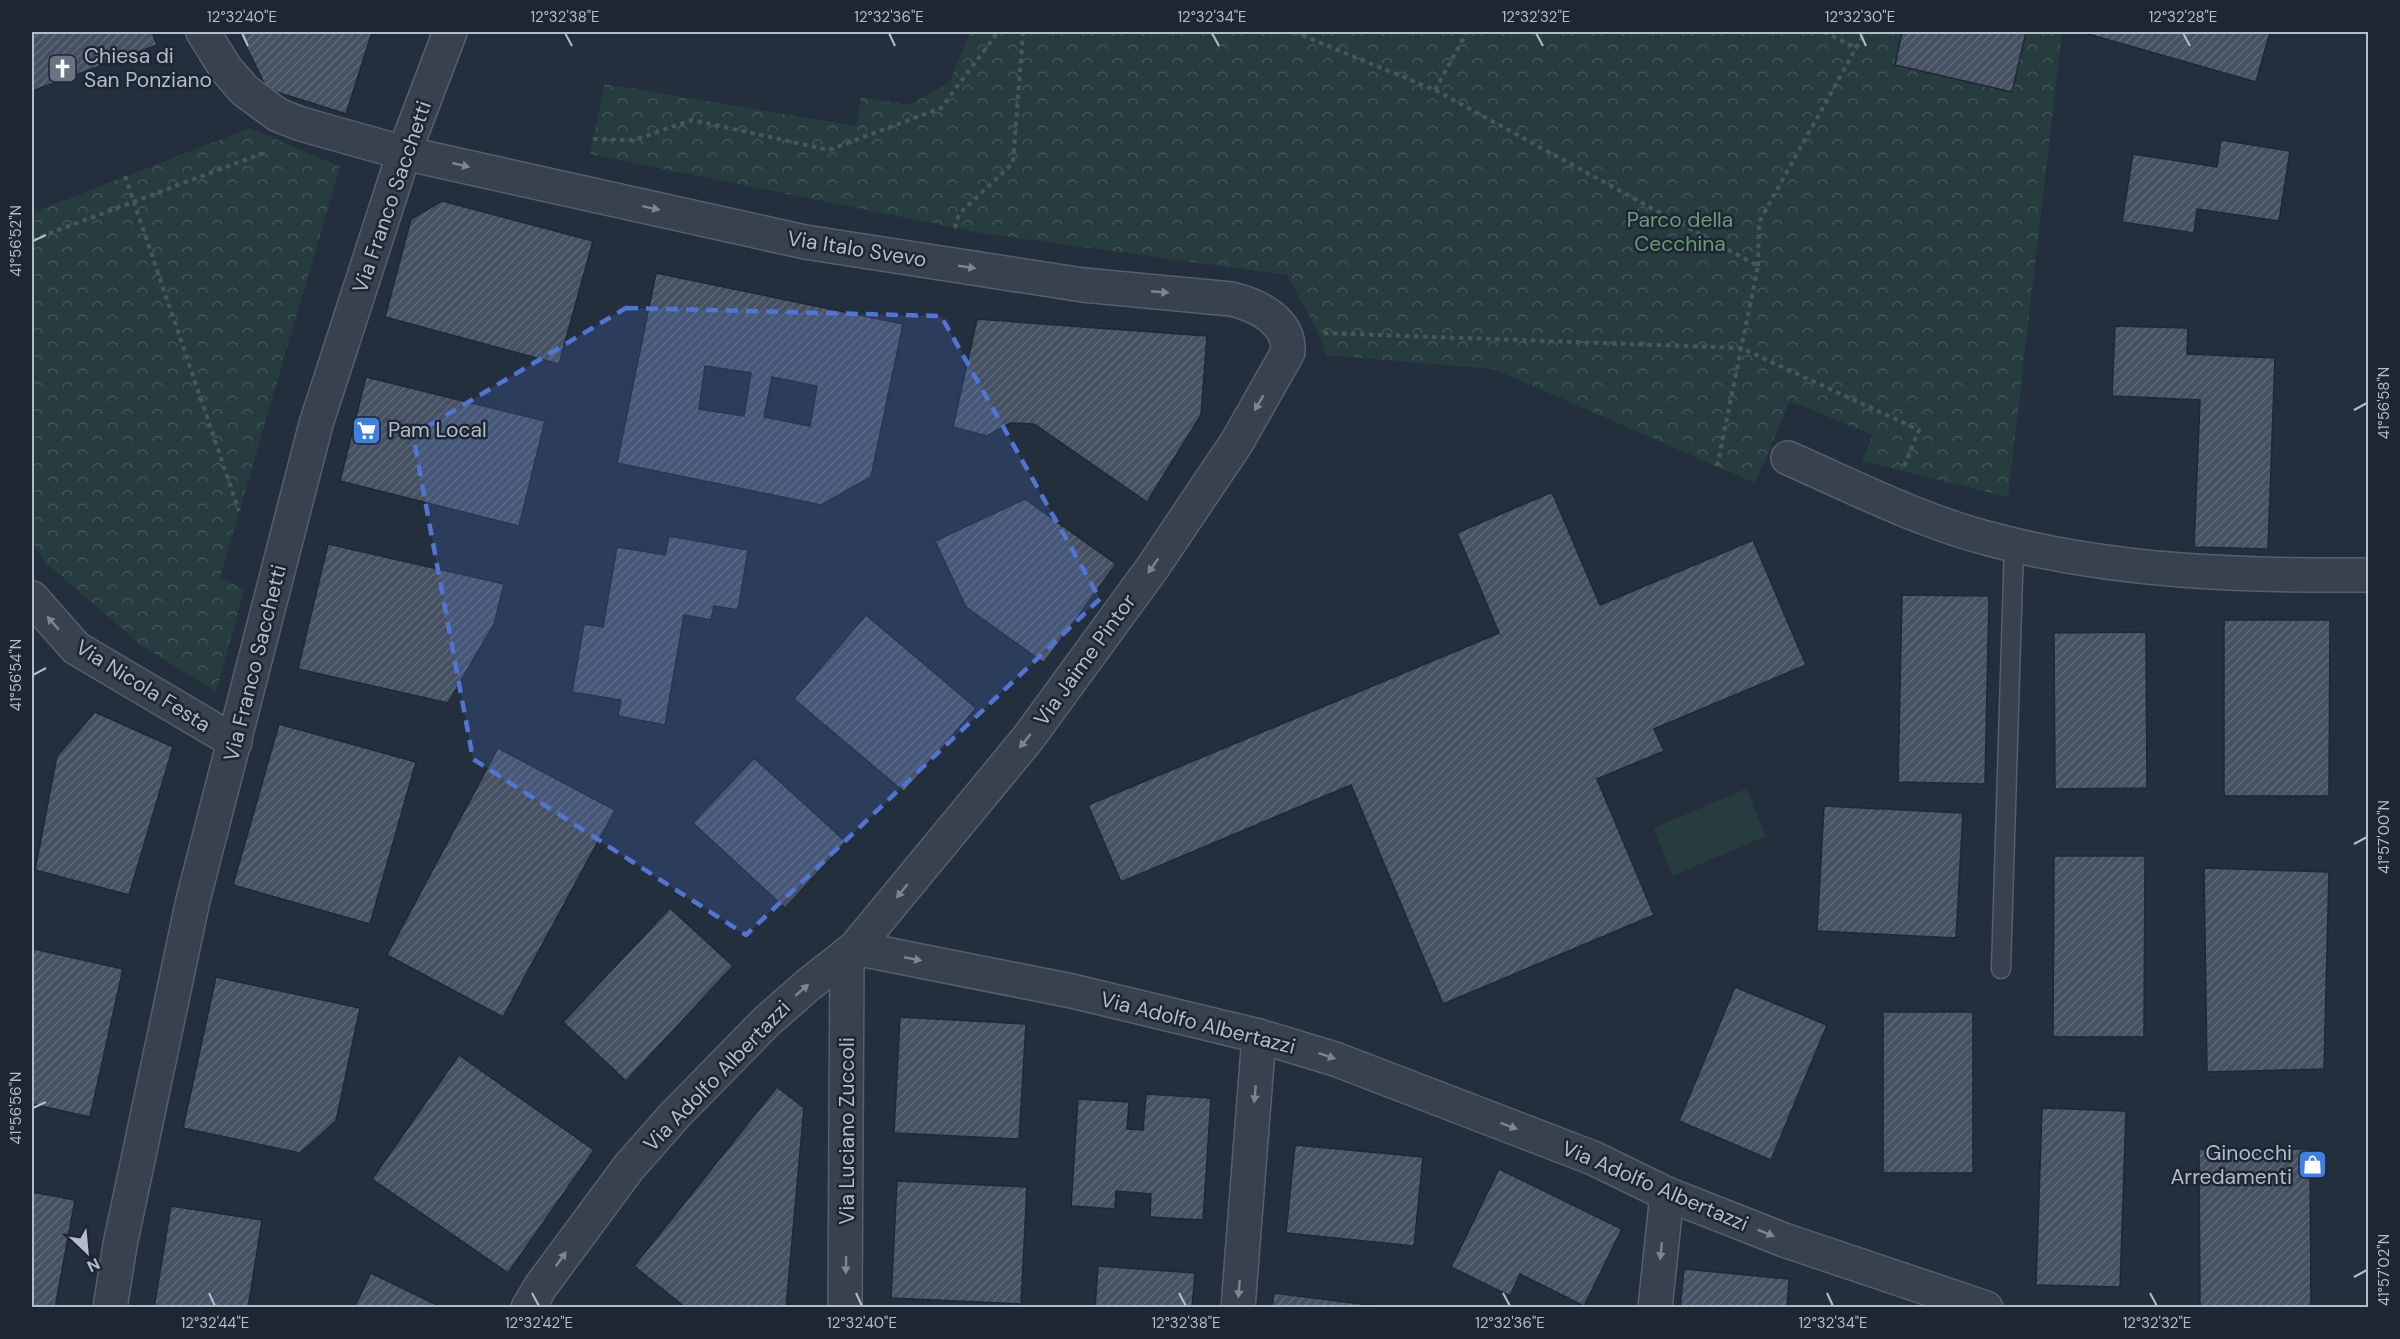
<svg xmlns="http://www.w3.org/2000/svg" width="2400" height="1339" font-family="'DM Sans',sans-serif">
<defs>
<pattern id="park-crowns" width="20" height="18" patternUnits="userSpaceOnUse" patternTransform="scale(1.5)"><rect width="20" height="18" fill="#263c3f"/><path d="M2 6a3 3 0 1 1 6 0M12 15a3 3 0 1 1 6 0" fill="none" stroke="#435659"/></pattern>
<pattern id="building-hatch" width="6" height="6" patternUnits="userSpaceOnUse" patternTransform="scale(1.5)"><rect width="6" height="6" fill="#455162"/><path d="M-1 1l2-2M0 6l6-6M5 7l2-2" fill="none" stroke="#5d6877"/></pattern>
</defs>
<rect width="100%" height="100%" fill="#242f3e"/>
<!-- grass -->
<path fill="#263c3f" d="M1746,789L1766,836L1673,876L1653,828Z"/>
<!-- park -->
<g fill="url(#park-crowns)">
<path d="M970,32H2062L2008,497L1862,461L1873,435L1790,401L1755,483L1494,369L1326,355L1318,333L1287,275L981,233L590,154L605,84L856,126L861,97L909,105L949,83Z"/>
<path d="M250,128L340,167L220,577L244,590L216,692L141,645L44,561L32,541V213Z"/>
</g>
<!-- building -->
<g fill="url(#building-hatch)" stroke="#1f2835" stroke-width="1.5" fill-rule="evenodd">
<path d="M32,32H152L157,45L32,91Z"/>
<path d="M239,32H372L346,114L267,89Z"/>
<path d="M1902,32H2026L2012,92L1895,65Z"/>
<path d="M2089,32H2270L2256,82L2088,34Z"/>
<path d="M2221,140L2290,151L2279,221L2197,209L2194,233L2122,222L2133,154L2217,167Z"/>
<path d="M442,201L593,241L559,364L385,317L411,219Z"/>
<path d="M656,273L903,324L871,477L821,505L617,463ZM705,366L751,373L744,416L699,409ZM772,377L817,386L810,426L764,417Z"/>
<path d="M977,319L1207,336L1201,415L1147,502L1034,424L1010,423L987,436L953,427Z"/>
<path d="M2115,326L2188,328L2187,354L2275,358L2268,549L2194,547L2200,400L2112,396Z"/>
<path d="M366,377L545,421L519,526L340,481Z"/>
<path d="M1552,492L1600,605L1753,540L1806,665L1654,729L1664,751L1597,779L1654,915L1443,1004L1351,785L1121,882L1088,805L1499,633L1457,533Z"/>
<path d="M1025,499L1116,564L1044,663L966,607L935,541Z"/>
<path d="M669,536L748,550L738,610L714,606L711,620L684,615L665,725L618,716L621,700L572,692L584,624L603,627L617,547L665,555Z"/>
<path d="M328,544L504,584L494,624L448,703L298,669Z"/>
<path d="M1902,595L1989,596L1985,784L1898,782Z"/>
<path d="M866,615L976,708L904,792L794,699Z"/>
<path d="M2224,620H2330L2329,796H2224Z"/>
<path d="M2146,632L2147,788L2055,789L2054,633Z"/>
<path d="M95,712L173,747L129,895L35,870L57,756Z"/>
<path d="M279,724L416,762L370,924L233,885Z"/>
<path d="M498,748L615,810L503,1017L387,955Z"/>
<path d="M754,758L846,842L785,908L693,823Z"/>
<path d="M1824,806L1963,813L1956,938L1817,931Z"/>
<path d="M2054,856H2145L2144,1037H2053Z"/>
<path d="M2204,868L2329,872L2324,1069L2207,1072Z"/>
<path d="M670,908L733,966L626,1081L563,1022Z"/>
<path d="M34,949L123,969L90,1117L32,1104V961Z"/>
<path d="M216,977L360,1008L336,1121L300,1153L183,1128Z"/>
<path d="M1735,987L1827,1025L1771,1160L1679,1121Z"/>
<rect x="1883" y="1012" width="90" height="161"/>
<path d="M900,1017L1026,1024L1019,1139L894,1133Z"/>
<path d="M459,1055L594,1150L508,1273L372,1179Z"/>
<path d="M777,1087L804,1108L786,1308H686L634,1266Z"/>
<path d="M1146,1094L1211,1098L1203,1220L1150,1217L1151,1194L1116,1191L1115,1209L1071,1206L1078,1099L1129,1102L1127,1129L1143,1130Z"/>
<path d="M2042,1108L2126,1111L2120,1287L2036,1285Z"/>
<path d="M1295,1145L1423,1157L1414,1246L1286,1233Z"/>
<path d="M2199,1149H2310L2311,1308H2200Z"/>
<path d="M1499,1169L1622,1229L1584,1306L1520,1274L1510,1296L1451,1267Z"/>
<path d="M897,1181L1027,1187L1021,1304L891,1298Z"/>
<path d="M32,1192L75,1200L55,1308H32Z"/>
<path d="M171,1206L262,1220L248,1308H154Z"/>
<path d="M1098,1266L1195,1273L1192,1308H1095Z"/>
<path d="M1684,1269L1789,1279L1787,1308H1680Z"/>
<path d="M371,1273L443,1308H354Z"/>
<path d="M1274,1293L1393,1308H1272Z"/>
</g>
<g fill="none" stroke-linecap="round" stroke-linejoin="round">
<defs>
<path id="service" d="M2001,969L2014,545"/>
<g id="minor">
<path d="M203,32L226,69L244,90L278,115L301,124L404,153L805,242L1083,285L1231,299C1257,305 1290,321 1288,352L1237,442L1153,567L1029,737L855,948L808,985L766,1022L674,1116L629,1167L541,1286L528,1308"/>
<path d="M1788,458C1854,487 1920,521 1990,539C2113,572 2242,576 2368,575"/>
<path d="M32,598L76,648L235,742"/>
<path d="M855,948L1072,991L1259,1036L1335,1059L1593,1158L1667,1194L1784,1240L1986,1308"/>
<path d="M110,1308L120,1245L193,900L316,424L404,153L450,32"/>
<path d="M845,1308L847,954"/>
<path d="M1238,1308L1259,1036"/>
<path d="M1655,1308L1667,1194"/>
</g>
</defs>
<!-- service casing -->
<use href="#service" stroke="#565f6c" stroke-width="21"/>
<!-- minor casing -->
<use href="#minor" stroke="#565f6c" stroke-width="36"/>
<!-- path -->
<g stroke="#44595c" stroke-width="4" stroke-dasharray="4.5 4.5" stroke-linecap="butt">
<path d="M1294,32L1435,90L1758,266L1717,467"/>
<path d="M1824,32L1856,48"/>
<path d="M1435,90L1467,32"/>
<path d="M593,139L634,140L692,120L829,150L941,108L998,32"/>
<path d="M125,176L239,511"/>
<path d="M955,228L959,214L1013,163L1023,32"/>
<path d="M32,240L266,152"/>
<path d="M1758,266L1759,222L1865,32"/>
<path d="M1324,333L1741,348L1919,430L1903,469"/>
</g>
<!-- service -->
<use href="#service" stroke="#38414e" stroke-width="18"/>
<!-- minor -->
<use href="#minor" stroke="#38414e" stroke-width="33"/>
</g>
<!-- one-way arrows -->
<defs><path id="oneway-solid" d="M-6-.8H1V-3.2L6.5 0L1 3.2V.8H-6Z" transform="scale(1.5)"/></defs>
<g fill="#7c8592">
<use href="#oneway-solid" transform="translate(461 165) rotate(13)"/>
<use href="#oneway-solid" transform="translate(651 208) rotate(12)"/>
<use href="#oneway-solid" transform="translate(967 267) rotate(9)"/>
<use href="#oneway-solid" transform="translate(1160 292) rotate(5)"/>
<use href="#oneway-solid" transform="translate(1259 403) rotate(120)"/>
<use href="#oneway-solid" transform="translate(1153 566) rotate(125)"/>
<use href="#oneway-solid" transform="translate(53 623) rotate(-131)"/>
<use href="#oneway-solid" transform="translate(1025 741) rotate(129)"/>
<use href="#oneway-solid" transform="translate(902 891) rotate(129)"/>
<use href="#oneway-solid" transform="translate(913 959) rotate(11)"/>
<use href="#oneway-solid" transform="translate(802 990) rotate(-41)"/>
<use href="#oneway-solid" transform="translate(1327 1056) rotate(18)"/>
<use href="#oneway-solid" transform="translate(1255 1094) rotate(95)"/>
<use href="#oneway-solid" transform="translate(1509 1126) rotate(21)"/>
<use href="#oneway-solid" transform="translate(1766 1233) rotate(22)"/>
<use href="#oneway-solid" transform="translate(1661 1251) rotate(96)"/>
<use href="#oneway-solid" transform="translate(561 1259) rotate(-54)"/>
<use href="#oneway-solid" transform="translate(846 1265) rotate(91)"/>
<use href="#oneway-solid" transform="translate(1239 1289) rotate(95)"/>
</g>
<!-- marked area -->
<path fill="#5274d3" fill-opacity="0.2" stroke="#5274d3" stroke-width="4.5" stroke-dasharray="12 8" stroke-linejoin="round" d="M626,308L941,316L1100,599L746,935L473,759L413,435Z"/>
<!-- ticks -->
<path fill="none" stroke="#b4bcc9" stroke-width="2" d="M242,33L248,46M565,33L572,46M889,33L895,46M1212,33L1219,46M1536,33L1543,46M1860,33L1866,46M2183,33L2190,46M33,241L46,235M2354,410L2367,403M33,675L46,668M2354,844L2367,837M33,1108L46,1102M2354,1277L2367,1270M209,1293L215,1306M532,1293L539,1306M856,1293L862,1306M1179,1293L1186,1306M1503,1293L1510,1306M1827,1293L1833,1306M2150,1293L2157,1306"/>
<!-- icons -->
<defs>
<symbol id="church-square" viewBox="-11 -11 22 22"><rect x="-9" y="-9" width="18" height="18" rx="4" fill="#6b7280" stroke="#1d2633"/><path d="M-1.2-6h2.4v3.5h3.3v2.4h-3.3V6h-2.4V-.1h-3.3v-2.4h3.3Z" fill="#fff"/></symbol>
<symbol id="supermarket-square" viewBox="-11 -11 22 22"><rect x="-9" y="-9" width="18" height="18" rx="4" fill="#3f7fe0" stroke="#1d2633"/><path d="M-6-5.5h2.5l.6 2H6L4.5 2H-2.5L-4.4-4H-6ZM-1.5 3.2a1.3 1.3 0 1 0 .1 0ZM3 3.2a1.3 1.3 0 1 0 .1 0Z" fill="#fff"/></symbol>
<symbol id="shop-square" viewBox="-11 -11 22 22"><rect x="-9" y="-9" width="18" height="18" rx="4" fill="#3f7fe0" stroke="#1d2633"/><path d="M-5-2.5h2.3a2.7 3.5 0 0 1 5.4 0H5L5.5 6h-11ZM-1.5-2.5h3a1.5 2.3 0 0 0-3 0Z" fill="#fff"/></symbol>
</defs>
<g fill-rule="evenodd">
<use href="#church-square" x="46" y="52" width="33" height="33"/>
<use href="#supermarket-square" x="350" y="414" width="33" height="33"/>
<use href="#shop-square" x="2296" y="1148" width="33" height="33"/>
</g>
<g text-anchor="middle" stroke-width="5" stroke-linejoin="round" paint-order="stroke">
<!-- poi labels -->
<g font-size="21" fill="#b4bcc9" stroke="#1d2633" text-anchor="start">
<text x="84" y="63">Chiesa di<tspan x="84" dy="24">San Ponziano</tspan></text>
<text x="388" y="437">Pam Local</text>
<text x="2292" y="1160" text-anchor="end">Ginocchi<tspan x="2292" dy="24">Arredamenti</tspan></text>
</g>
<!-- street labels -->
<g font-size="21" fill="#b4bcc9" stroke="#1d2633">
<text transform="translate(392 197) rotate(-71)" y="7">Via Franco Sacchetti</text>
<text transform="translate(857 249) rotate(9)" y="7">Via Italo Svevo</text>
<text transform="translate(1085 660) rotate(-54)" y="7">Via Jaime Pintor</text>
<text transform="translate(255 663) rotate(-76)" y="7">Via Franco Sacchetti</text>
<text transform="translate(143 686) rotate(32)" y="7">Via Nicola Festa</text>
<text transform="translate(1198 1023) rotate(14)" y="7">Via Adolfo Albertazzi</text>
<text transform="translate(717 1076) rotate(-46)" y="7">Via Adolfo Albertazzi</text>
<text transform="translate(847 1131) rotate(-90)" y="7">Via Luciano Zuccoli</text>
<text transform="translate(1655 1186) rotate(23)" y="7">Via Adolfo Albertazzi</text>
</g>
<!-- park labels -->
<g font-size="21" fill="#6b9a76" stroke="#1d2633">
<text x="1680" y="227">Parco della<tspan x="1680" dy="24">Cecchina</tspan></text>
</g>
</g>
<!-- border -->
<rect width="2400" height="1339" fill="none" stroke="#1d2633" stroke-width="66"/>
<!-- north arrow -->
<g transform="translate(87 1252) rotate(154)" stroke="#1d2633" stroke-width="4.5" paint-order="stroke">
<path d="M0-4.5L10 22L0 15L-10 22Z" fill="#b4bcc9"/>
<text y="-9" font-size="16" font-weight="bold" text-anchor="middle" fill="#b4bcc9">N</text>
</g>
<rect x="33" y="33" width="2334" height="1273" fill="none" stroke="#b4bcc9" stroke-width="2"/>
<g font-size="15" text-anchor="middle" fill="#b4bcc9">
<text x="242" y="22">12°32'40"E</text>
<text x="565" y="22">12°32'38"E</text>
<text x="889" y="22">12°32'36"E</text>
<text x="1212" y="22">12°32'34"E</text>
<text x="1536" y="22">12°32'32"E</text>
<text x="1860" y="22">12°32'30"E</text>
<text x="2183" y="22">12°32'28"E</text>
<text transform="translate(16 241) rotate(-90)" y="5">41°56'52"N</text>
<text transform="translate(2384 403) rotate(-90)" y="5">41°56'58"N</text>
<text transform="translate(16 675) rotate(-90)" y="5">41°56'54"N</text>
<text transform="translate(2384 837) rotate(-90)" y="5">41°57'00"N</text>
<text transform="translate(16 1108) rotate(-90)" y="5">41°56'56"N</text>
<text transform="translate(2384 1270) rotate(-90)" y="5">41°57'02"N</text>
<text x="215" y="1328">12°32'44"E</text>
<text x="539" y="1328">12°32'42"E</text>
<text x="862" y="1328">12°32'40"E</text>
<text x="1186" y="1328">12°32'38"E</text>
<text x="1510" y="1328">12°32'36"E</text>
<text x="1833" y="1328">12°32'34"E</text>
<text x="2157" y="1328">12°32'32"E</text>
</g>
</svg>
